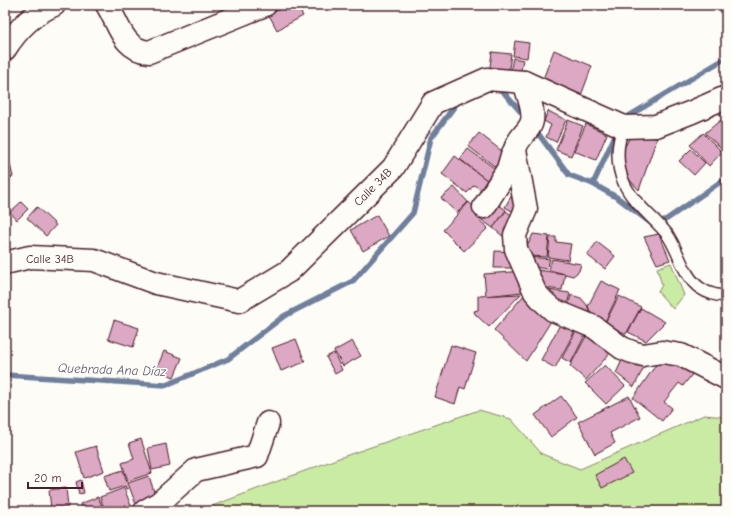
<svg xmlns="http://www.w3.org/2000/svg" width="731" height="516" font-family="'Comic Neue',sans-serif">
<rect width="100%" height="100%" fill="#fdfcf7"/>
<filter id="ink" filterUnits="userSpaceOnUse"><feTurbulence type="fractalNoise" baseFrequency=".025" numOctaves="2"/><feDisplacementMap in="SourceGraphic" scale="8" xChannelSelector="R" yChannelSelector="G"/><feConvolveMatrix kernelMatrix="1 2 1 2 8 2 1 2 1" color-interpolation-filters="sRGB"/></filter>
<g filter="url(#ink)">
<!-- green -->
<g fill="#caeba3" stroke="#8a8567">
<path d="M671,263L684,295L673,309L658,292L662,285L657,268Z"/>
<path d="M479,410L511,419L542,454L580,469L704,415L726,417V511H199L339,458Z"/>
</g>
<g fill="none" stroke-linecap="round" stroke-linejoin="round">
<!-- stream -->
<g stroke="#70809c" stroke-width="5.5">
<path d="M499,87L525,117"/>
<path d="M624,120L627,117L726,58"/>
<path d="M534,128L569,175L593,184L618,198L652,224L667,219L726,178"/>
<path d="M593,184L618,129"/>
<path d="M5,375L166,385L228,359L284,316L353,281L413,213L431,138L459,100"/>
</g>
</g>
<!-- building -->
<g fill="#dca8c3" stroke="#4a1f2b">
<path d="M287,5H297L303,16L277,30L269,15Z"/>
<path d="M515,41L529,43L527,58L513,56Z"/>
<path d="M554,50L592,66L579,101L540,87Z"/>
<path d="M492,52L511,54L508,76L489,74Z"/>
<path d="M513,58L523,60L520,75L510,73Z"/>
<path d="M726,104V121L716,111Z"/>
<path d="M548,111L566,120L556,142L546,137L551,125L544,121Z"/>
<path d="M722,119L726,123V145L722,149L705,133Z"/>
<path d="M568,120L583,126L571,156L556,150Z"/>
<path d="M586,124L607,134L596,160L574,151Z"/>
<path d="M479,133L508,156L498,169L468,146Z"/>
<path d="M703,133L722,152L709,166L690,145Z"/>
<path d="M630,137L657,138L639,190L625,175L623,150Z"/>
<path d="M5,143L13,177L5,179Z"/>
<path d="M468,149L497,170L488,181L460,159Z"/>
<path d="M691,149L705,163L694,175L679,161Z"/>
<path d="M455,156L496,187L489,196L474,185L467,193L442,174Z"/>
<path d="M454,187L468,202L457,213L441,198Z"/>
<path d="M514,191L519,215L505,207Z"/>
<path d="M492,200L506,210L493,228L479,218Z"/>
<path d="M21,202L28,209L17,220L10,212Z"/>
<path d="M469,202L479,213L476,217L488,228L464,251L443,230Z"/>
<path d="M37,207L56,225L46,236L27,218Z"/>
<path d="M506,211L518,220L510,242L493,228Z"/>
<path d="M377,215L389,236L363,251L351,230Z"/>
<path d="M533,234L549,236L547,257L530,256L521,244L529,243Z"/>
<path d="M659,234L670,260L657,264L644,237Z"/>
<path d="M550,237H556V242L571,244L568,260L548,257Z"/>
<path d="M597,242L615,256L605,269L587,255Z"/>
<path d="M495,251L514,252L513,268H494Z"/>
<path d="M529,257L550,259L547,269L528,266Z"/>
<path d="M552,259L581,264L579,271L573,276L549,270Z"/>
<path d="M538,270L565,274L562,290L535,287Z"/>
<path d="M524,271L528,285L522,292L486,296L484,274Z"/>
<path d="M601,281L620,290L604,324L592,317L588,306Z"/>
<path d="M548,290L570,293L566,309L546,299Z"/>
<path d="M521,294L489,327L475,314L474,311L478,310V296Z"/>
<path d="M524,295L553,318L526,361L494,330Z"/>
<path d="M571,295L581,298L587,305L590,313L588,317L567,311Z"/>
<path d="M619,296L641,307L626,334L605,323Z"/>
<path d="M641,308L665,322L646,341L628,332Z"/>
<path d="M564,317L578,325L555,368L541,360Z"/>
<path d="M114,320L139,328L133,347L108,339Z"/>
<path d="M580,323L589,327L571,363L562,358Z"/>
<path d="M590,329L611,352L586,380L570,366Z"/>
<path d="M296,339L305,362L281,371L272,348Z"/>
<path d="M352,341L361,356L343,366L334,351Z"/>
<path d="M451,345L476,353L465,389L460,387L455,404L435,397Z"/>
<path d="M164,351L182,358L174,377L156,370Z"/>
<path d="M334,353L342,370L335,374L326,357Z"/>
<path d="M625,354L646,363L634,387L616,373Z"/>
<path d="M672,355L694,372L683,386L679,383L664,402L672,408L662,421L633,398L660,359Z"/>
<path d="M605,365L625,386L606,404L585,383Z"/>
<path d="M561,396L577,417L551,437L535,415Z"/>
<path d="M629,396L640,417L610,433L615,443L595,454L578,422Z"/>
<path d="M141,439L152,473L128,481L122,463L134,459L129,443Z"/>
<path d="M166,444L170,466L152,470L148,448Z"/>
<path d="M96,446L104,471L84,478L76,452Z"/>
<path d="M624,459L632,473L602,488L595,475Z"/>
<path d="M123,470L129,488L126,489L125,486L109,491L104,476Z"/>
<path d="M149,476L156,498L136,505L128,483Z"/>
<path d="M81,480L84,493L79,494L76,482Z"/>
<path d="M66,488L68,507L51,509L49,490Z"/>
<path d="M124,488L133,511H105L100,497Z"/>
<path d="M98,497L104,511H83L80,504Z"/>
</g>
<g fill="none" stroke-linecap="round" stroke-linejoin="round">
<defs>
<path id="service" d="M624,127C616,144 616,165 624,183C632,202 654,218 667,234C679,251 683,276 700,288C707,293 719,297 726,295"/>
<g id="minor">
<path d="M107,5C119,24 123,50 149,52L265,5"/>
<path d="M5,49C17,30 32,14 54,5"/>
<path d="M524,82C527,93 537,115 530,126C525,135 517,139 515,150L526,209L515,235L516,249L535,292L543,301L553,310L594,327L622,348L632,352L643,355L662,352L681,355L726,378"/>
<path d="M484,207L508,169L512,155L515,150"/>
<path d="M5,263L30,257L94,260L156,283L239,301L289,271L393,168L433,103L487,79L524,82L624,127L656,126L692,112L726,97"/>
<path d="M145,511L159,503L196,470L257,456L268,423"/>
</g>
</defs>
<!-- service casing -->
<use href="#service" stroke="#4a1f2b" stroke-width="14"/>
<!-- minor casing -->
<use href="#minor" stroke="#4a1f2b" stroke-width="25"/>
<!-- service -->
<use href="#service" stroke="#fdfcf7" stroke-width="11"/>
<!-- minor -->
<use href="#minor" stroke="#fdfcf7" stroke-width="22"/>
</g>
</g>
<g text-anchor="middle" stroke-width="3" stroke-linejoin="round" paint-order="stroke">
<!-- street labels -->
<g font-size="12" fill="#4a1f2b" stroke="#fdfcf7">
<text transform="translate(373 187) rotate(-45)" y="4">Calle 34B</text>
<text x="50" y="263">Calle 34B</text>
</g>
<!-- water labels -->
<g font-size="13" font-style="italic" fill="#60576d" stroke="#fdfcf7">
<text transform="translate(112 369) rotate(2)" y="5">Quebrada Ana Díaz</text>
</g>
</g>
<!-- margin -->
<rect width="731" height="516" fill="none" stroke="#fdfcf7" stroke-width="20"/>
<rect x="10" y="10" width="711" height="496" fill="none" stroke="#4a1f2b" stroke-width="1.5" filter="url(#ink)"/>
<!-- scale -->
<path d="M28 482v6h54v-6" fill="none" stroke="#4a1f2b" stroke-width="2"/>
<text x="34" y="482" font-size="12" fill="#4a1f2b" stroke="#fdfcf7" stroke-width="3" paint-order="stroke">20 m</text>
</svg>
